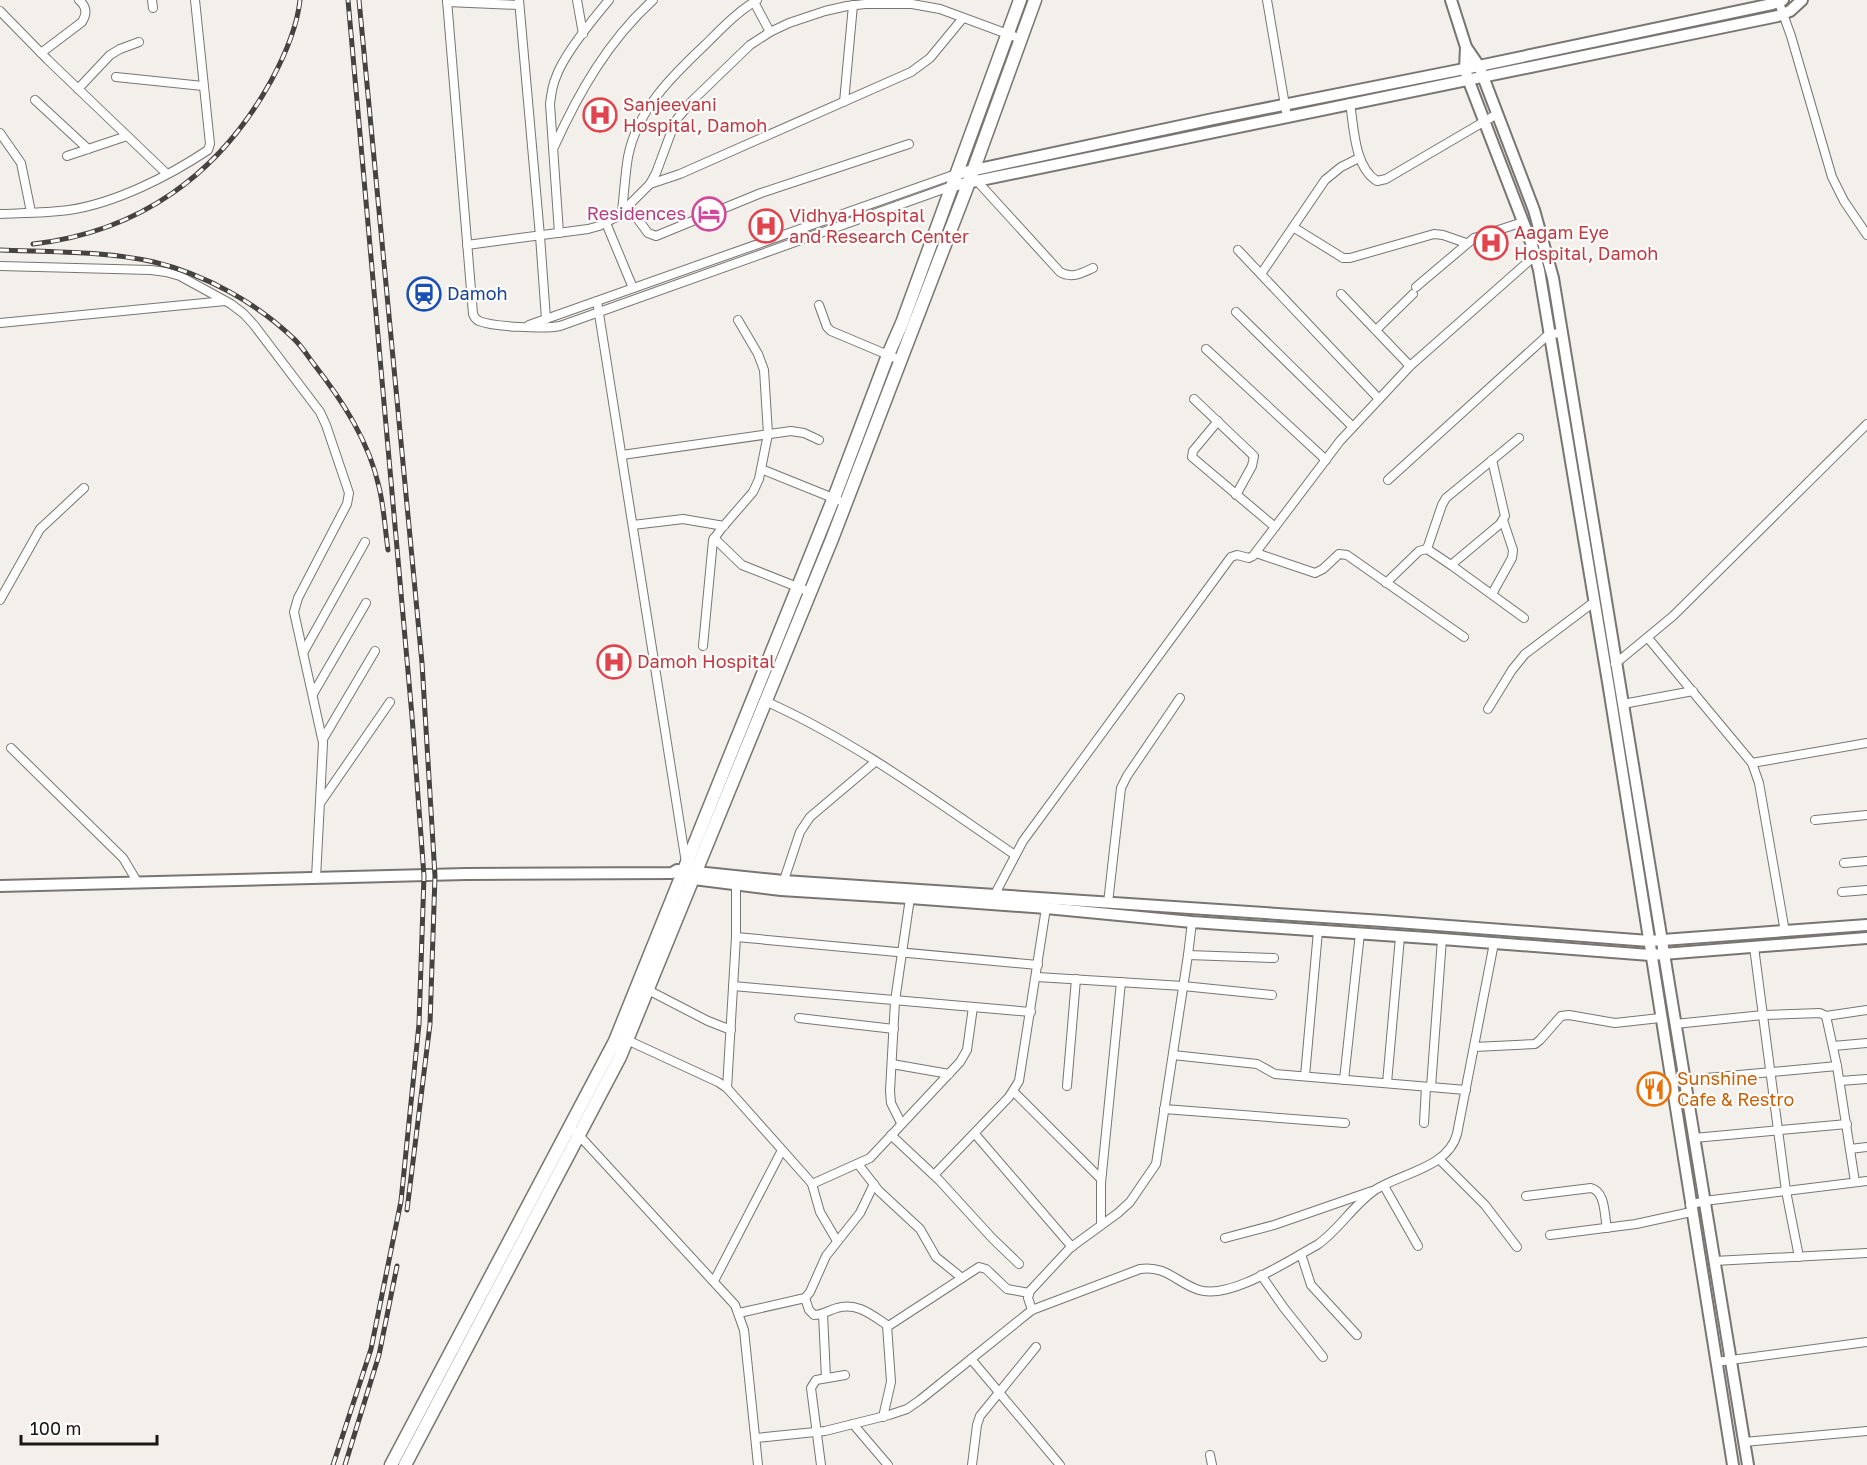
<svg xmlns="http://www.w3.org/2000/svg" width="1867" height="1465" font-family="'Golos Text',sans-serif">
<rect width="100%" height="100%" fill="#f3efea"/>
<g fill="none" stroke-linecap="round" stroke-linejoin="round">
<defs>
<g id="minor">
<path d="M152,0L153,8"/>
<path d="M447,0L473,314C475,318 475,319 479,321C493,327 545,329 560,326L952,186"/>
<path d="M519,0L540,236L546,319"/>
<path d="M577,0L583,34"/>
<path d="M1267,0L1287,117"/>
<path d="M1778,0L1791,36L1832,177L1844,201L1867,235"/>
<path d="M447,2L519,5"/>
<path d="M754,2L770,32"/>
<path d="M0,11L48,60L167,174"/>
<path d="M41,53L82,22C87,14 87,7 79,0"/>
<path d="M116,77L203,86"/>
<path d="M78,89L110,55L120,49L139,42"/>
<path d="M35,100L88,149"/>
<path d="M844,102L853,5"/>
<path d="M1350,103C1354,127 1354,167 1377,181L1386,179L1497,114"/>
<path d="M0,133L21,163L31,212"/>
<path d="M554,147C579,92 608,41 653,0"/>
<path d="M67,156L127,136"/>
<path d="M977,181L1060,272C1072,279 1082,273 1093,268"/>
<path d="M650,184L680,174L911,72L930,58L963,18"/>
<path d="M628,206L648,233L656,236L761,193L909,144"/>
<path d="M622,212C624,194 625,175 628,157C637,110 672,76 705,45C721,29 737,12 757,0"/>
<path d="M0,214C23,213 46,213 69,210C116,203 169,176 208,150L210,144L195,0"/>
<path d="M606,223L633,288"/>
<path d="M1293,227L1343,258H1350L1434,234L1443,235L1466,243"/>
<path d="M559,233L550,104C551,95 552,86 556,77C564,54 593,19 609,0"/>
<path d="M467,245L588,229L599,226L618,216L650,184L656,173L672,130L677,119L692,101L750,45L770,32L789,23L825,11L847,6L865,4H912L940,9L1021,39"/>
<path d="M1238,250L1379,399"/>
<path d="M0,266L151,270L166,272L180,276L231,304L244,314L254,325L320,412L326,425L349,493L347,504L298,598L294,612L323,743L316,878"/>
<path d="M1261,274L1325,180L1341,167L1359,158"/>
<path d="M1416,287L1474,238L1523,222"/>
<path d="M1341,294L1410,366"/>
<path d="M597,301L686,863"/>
<path d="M819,305L827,327L831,331L900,360"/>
<path d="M1236,312L1353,427"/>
<path d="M0,323L225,301"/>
<path d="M529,325L956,174"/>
<path d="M1376,330L1413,294"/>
<path d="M1206,349L1326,460"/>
<path d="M1194,399L1254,456L1252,466L1236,495"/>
<path d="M1218,421L1193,451L1192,457L1275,527"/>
<path d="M622,455L791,431L804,433L819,440"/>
<path d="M761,469L838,500"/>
<path d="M1388,480L1549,334L1562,333"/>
<path d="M633,525L683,519L724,526"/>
<path d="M714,538L742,565L810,592"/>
<path d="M1427,549L1442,505L1446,498L1519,438"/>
<path d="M1256,553L1315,573L1323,569L1339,554L1347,555L1464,637"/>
<path d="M1451,565L1500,524L1505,516L1492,460"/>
<path d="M1386,583L1419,551L1427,549L1451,565L1524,618"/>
<path d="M1492,594L1512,558L1513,550L1503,520"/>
<path d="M0,600L40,529L84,488"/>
<path d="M1648,638L1752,763L1759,783L1785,932"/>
<path d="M703,646L713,540L721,529L753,492L759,479L768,434L764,370L758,354L738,320"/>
<path d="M303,653L365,542"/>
<path d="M1615,664L1673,616L1867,424"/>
<path d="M313,694L366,603"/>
<path d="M765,701C855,741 934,800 1015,855"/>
<path d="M1623,704L1693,691"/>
<path d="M1488,709L1512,670L1525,654L1594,602"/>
<path d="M323,739L375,651"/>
<path d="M11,748L123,858L138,883"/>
<path d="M1752,763L1867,743"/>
<path d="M321,802L390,702"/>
<path d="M1815,820L1867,815"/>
<path d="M1844,863L1867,861"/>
<path d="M783,883L800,832L810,817L875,762"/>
<path d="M1842,892L1867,890"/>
<path d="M995,894L1023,841L1231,557L1237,555L1249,558L1253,556L1340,441L1410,366L1538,253"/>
<path d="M1108,903L1121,788L1127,776L1180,698"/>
<path d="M736,937L1038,965"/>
<path d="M1754,947L1786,1191L1799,1257"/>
<path d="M1188,955L1274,958"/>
<path d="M1037,977L1183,986L1272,995"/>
<path d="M733,986L1031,1012"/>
<path d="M648,990L708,1021L731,1030"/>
<path d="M1826,1016L1867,1010"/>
<path d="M799,1018L894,1029"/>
<path d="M1675,1024L1763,1015L1820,1013L1826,1016L1837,1066L1855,1182"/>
<path d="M627,1040L718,1082L727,1088L808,1179L812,1184L820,1212L837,1241"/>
<path d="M1833,1046L1867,1043"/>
<path d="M1474,1047L1535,1044L1540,1040L1561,1016L1569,1015L1615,1023L1660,1018"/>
<path d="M1173,1055L1257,1064L1275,1074L1466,1090"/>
<path d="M892,1064L949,1074"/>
<path d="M1305,1076L1318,931"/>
<path d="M1344,1080L1360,933"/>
<path d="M1840,1081L1867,1079"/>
<path d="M1387,1083L1400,937"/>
<path d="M1671,1084L1684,1080L1837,1066"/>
<path d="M1067,1086L1076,979"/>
<path d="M1431,1087L1442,939"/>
<path d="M727,1088L736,937V880"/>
<path d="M1014,1092L1101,1179"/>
<path d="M1164,1109L1345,1123"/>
<path d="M901,1123L891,1103L890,1091L895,1001L910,898"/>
<path d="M1424,1123L1426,1087"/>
<path d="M576,1132L735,1305L744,1330L758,1465"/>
<path d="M975,1134L1072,1247"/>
<path d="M891,1135L939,1180L992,1238L1019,1264"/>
<path d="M1694,1138L1847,1124"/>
<path d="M1850,1149L1867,1147"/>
<path d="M1439,1159L1485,1205L1517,1247"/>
<path d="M858,1164L879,1191L920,1229L936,1257L962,1278"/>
<path d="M934,1175L1009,1097L1019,1081L1046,908"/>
<path d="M812,1184L870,1158L960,1062L967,1050L973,1007"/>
<path d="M1384,1186L1418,1246"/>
<path d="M1526,1196L1591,1188C1606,1192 1604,1215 1607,1228"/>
<path d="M1690,1205L1704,1201L1867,1181"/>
<path d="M1101,1225V1183L1121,982"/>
<path d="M1550,1235L1636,1224L1691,1212"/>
<path d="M1225,1238L1274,1225L1372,1191"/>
<path d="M1301,1254L1311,1285L1357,1335"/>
<path d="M1714,1261L1867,1253"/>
<path d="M1261,1275L1284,1308L1323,1357"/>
<path d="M714,1281L782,1150"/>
<path d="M805,1298L809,1310L814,1315C823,1315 829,1310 837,1308C857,1302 872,1315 887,1325H890L979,1267L986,1269L1007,1289L1029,1293"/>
<path d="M1032,1310L1028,1298L1030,1291L1070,1248L1118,1213L1130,1202L1156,1164L1188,955L1192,922"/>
<path d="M739,1313L805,1298L810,1292L826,1256L860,1213L874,1184"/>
<path d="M823,1314L826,1378"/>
<path d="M971,1359L1060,1465"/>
<path d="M1716,1362L1867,1342"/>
<path d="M883,1417L891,1382L887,1325"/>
<path d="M853,1424L888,1465"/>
<path d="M756,1438L825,1431L889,1415L907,1409L920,1400L1032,1310L1140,1269C1166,1265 1177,1283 1199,1290C1230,1300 1289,1260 1317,1245C1339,1230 1353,1205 1375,1190C1401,1173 1448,1168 1457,1134L1494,943"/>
<path d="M1744,1442L1867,1431"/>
<path d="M1210,1455L1212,1465"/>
<path d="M821,1465L811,1388L816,1380L845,1375"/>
<path d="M972,1465L977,1425L980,1416L1036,1347"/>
</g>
<g id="secondary">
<path d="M1451,0L1466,47L1479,66L1534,210L1553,278L1748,1465"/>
<path d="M1466,47L1465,69L1468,79L1532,245L1539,270L1609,688L1733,1465"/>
<path d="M956,174L1213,119L1479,66L1772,4L1783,0"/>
<path d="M952,186L1778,16L1790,11L1802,0"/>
<path d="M686,878L781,890L910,898L1046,908L1192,922L1442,939L1650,955L1867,938"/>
<path d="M0,886L466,874L672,873L677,870L784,881L1383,921L1649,941L1867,925"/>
</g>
<g id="primary">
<path d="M391,1465L615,1041L837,490L888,355L902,323L1020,0"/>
<path d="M405,1465L620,1057L832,539L969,182L1035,0"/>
</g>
</defs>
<!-- minor casing -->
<use href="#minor" stroke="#797571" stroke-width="10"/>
<!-- secondary casing -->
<use href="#secondary" stroke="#797571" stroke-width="14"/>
<!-- primary casing -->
<use href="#primary" stroke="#797571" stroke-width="15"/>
<!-- minor -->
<use href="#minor" stroke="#fff" stroke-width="8"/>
<!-- secondary -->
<use href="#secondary" stroke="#fff" stroke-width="10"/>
<!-- primary -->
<use href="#primary" stroke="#fff" stroke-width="12"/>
<defs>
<g id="rail">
<path d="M359,0L422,663L435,876L430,1024L407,1210"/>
<path d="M33,244C139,232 219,175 271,81C284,57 297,28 300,0"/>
<path d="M0,250C51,252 104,251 154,262C204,274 257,303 293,338C301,345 307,355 313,363C342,400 369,441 379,487C384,507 385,529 388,550"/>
<path d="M333,1465L371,1349L401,1201L419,1024L424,876L412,716L348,0"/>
<path d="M345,1465L379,1355L397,1266"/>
</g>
</defs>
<!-- rail casing -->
<use href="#rail" stroke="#444340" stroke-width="5"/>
<!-- rail -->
<use href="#rail" stroke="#fffdfb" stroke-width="3" stroke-dasharray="9" stroke-linecap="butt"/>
</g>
<!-- icons -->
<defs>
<symbol id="hospital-ring" viewBox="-11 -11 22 22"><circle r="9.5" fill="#fffdfb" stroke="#e0444e" stroke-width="1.5"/><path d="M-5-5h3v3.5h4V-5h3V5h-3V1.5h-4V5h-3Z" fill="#e0444e"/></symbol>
<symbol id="hotel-ring" viewBox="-11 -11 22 22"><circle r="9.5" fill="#fffdfb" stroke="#d1479c" stroke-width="1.5"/><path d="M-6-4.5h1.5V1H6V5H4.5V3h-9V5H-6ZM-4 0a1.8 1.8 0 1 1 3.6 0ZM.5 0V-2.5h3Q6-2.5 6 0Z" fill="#d1479c"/></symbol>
<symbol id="station-ring" viewBox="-11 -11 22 22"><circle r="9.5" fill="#fffdfb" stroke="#1a4fb4" stroke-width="1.5"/><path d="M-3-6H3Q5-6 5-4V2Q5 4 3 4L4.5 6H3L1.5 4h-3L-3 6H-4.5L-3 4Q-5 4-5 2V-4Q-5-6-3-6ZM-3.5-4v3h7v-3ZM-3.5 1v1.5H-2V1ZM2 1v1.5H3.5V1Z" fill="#1a4fb4"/></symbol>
<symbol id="restaurant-ring" viewBox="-11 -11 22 22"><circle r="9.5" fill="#fffdfb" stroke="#e8710a" stroke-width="1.5"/><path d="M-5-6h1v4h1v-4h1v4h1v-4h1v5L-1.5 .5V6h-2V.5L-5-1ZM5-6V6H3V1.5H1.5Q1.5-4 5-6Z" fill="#e8710a"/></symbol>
</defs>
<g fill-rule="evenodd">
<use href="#hospital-ring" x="581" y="96" width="38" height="38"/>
<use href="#hotel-ring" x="690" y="195" width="38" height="38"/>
<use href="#hospital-ring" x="747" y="207" width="38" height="38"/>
<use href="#hospital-ring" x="1472" y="224" width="38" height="38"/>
<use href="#station-ring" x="405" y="275" width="38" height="38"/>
<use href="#hospital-ring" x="595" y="643" width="38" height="38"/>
<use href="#restaurant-ring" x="1635" y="1070" width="38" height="38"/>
</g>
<g text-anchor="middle" stroke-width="4.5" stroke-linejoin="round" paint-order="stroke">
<!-- health labels -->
<g font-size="18" fill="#be3a42" stroke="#fffdfb" text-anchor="start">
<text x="623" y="111">Sanjeevani<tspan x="623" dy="21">Hospital, Damoh</tspan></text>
<text x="789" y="222">Vidhya Hospital<tspan x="789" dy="21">and Research Center</tspan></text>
<text x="1514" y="239">Aagam Eye<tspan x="1514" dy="21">Hospital, Damoh</tspan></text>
<text x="637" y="668">Damoh Hospital</text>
</g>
<!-- hotel labels -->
<g font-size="18" fill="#b23c85" stroke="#fffdfb" text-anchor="end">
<text x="686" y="220">Residences</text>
</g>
<!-- transit labels -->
<g font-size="18" fill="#164399" stroke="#fffdfb" text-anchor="start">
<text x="447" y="300">Damoh</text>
</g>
<!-- food labels -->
<g font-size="18" fill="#c56008" stroke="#fffdfb" text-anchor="start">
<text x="1677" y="1085">Sunshine<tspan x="1677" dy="21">Cafe &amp; Restro</tspan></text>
</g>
</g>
<!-- scale -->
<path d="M21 1435v9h136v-9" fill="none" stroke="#181715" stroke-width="3"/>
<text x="30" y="1435" font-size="18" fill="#181715" stroke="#fffdfb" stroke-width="4.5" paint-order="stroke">100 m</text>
</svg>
